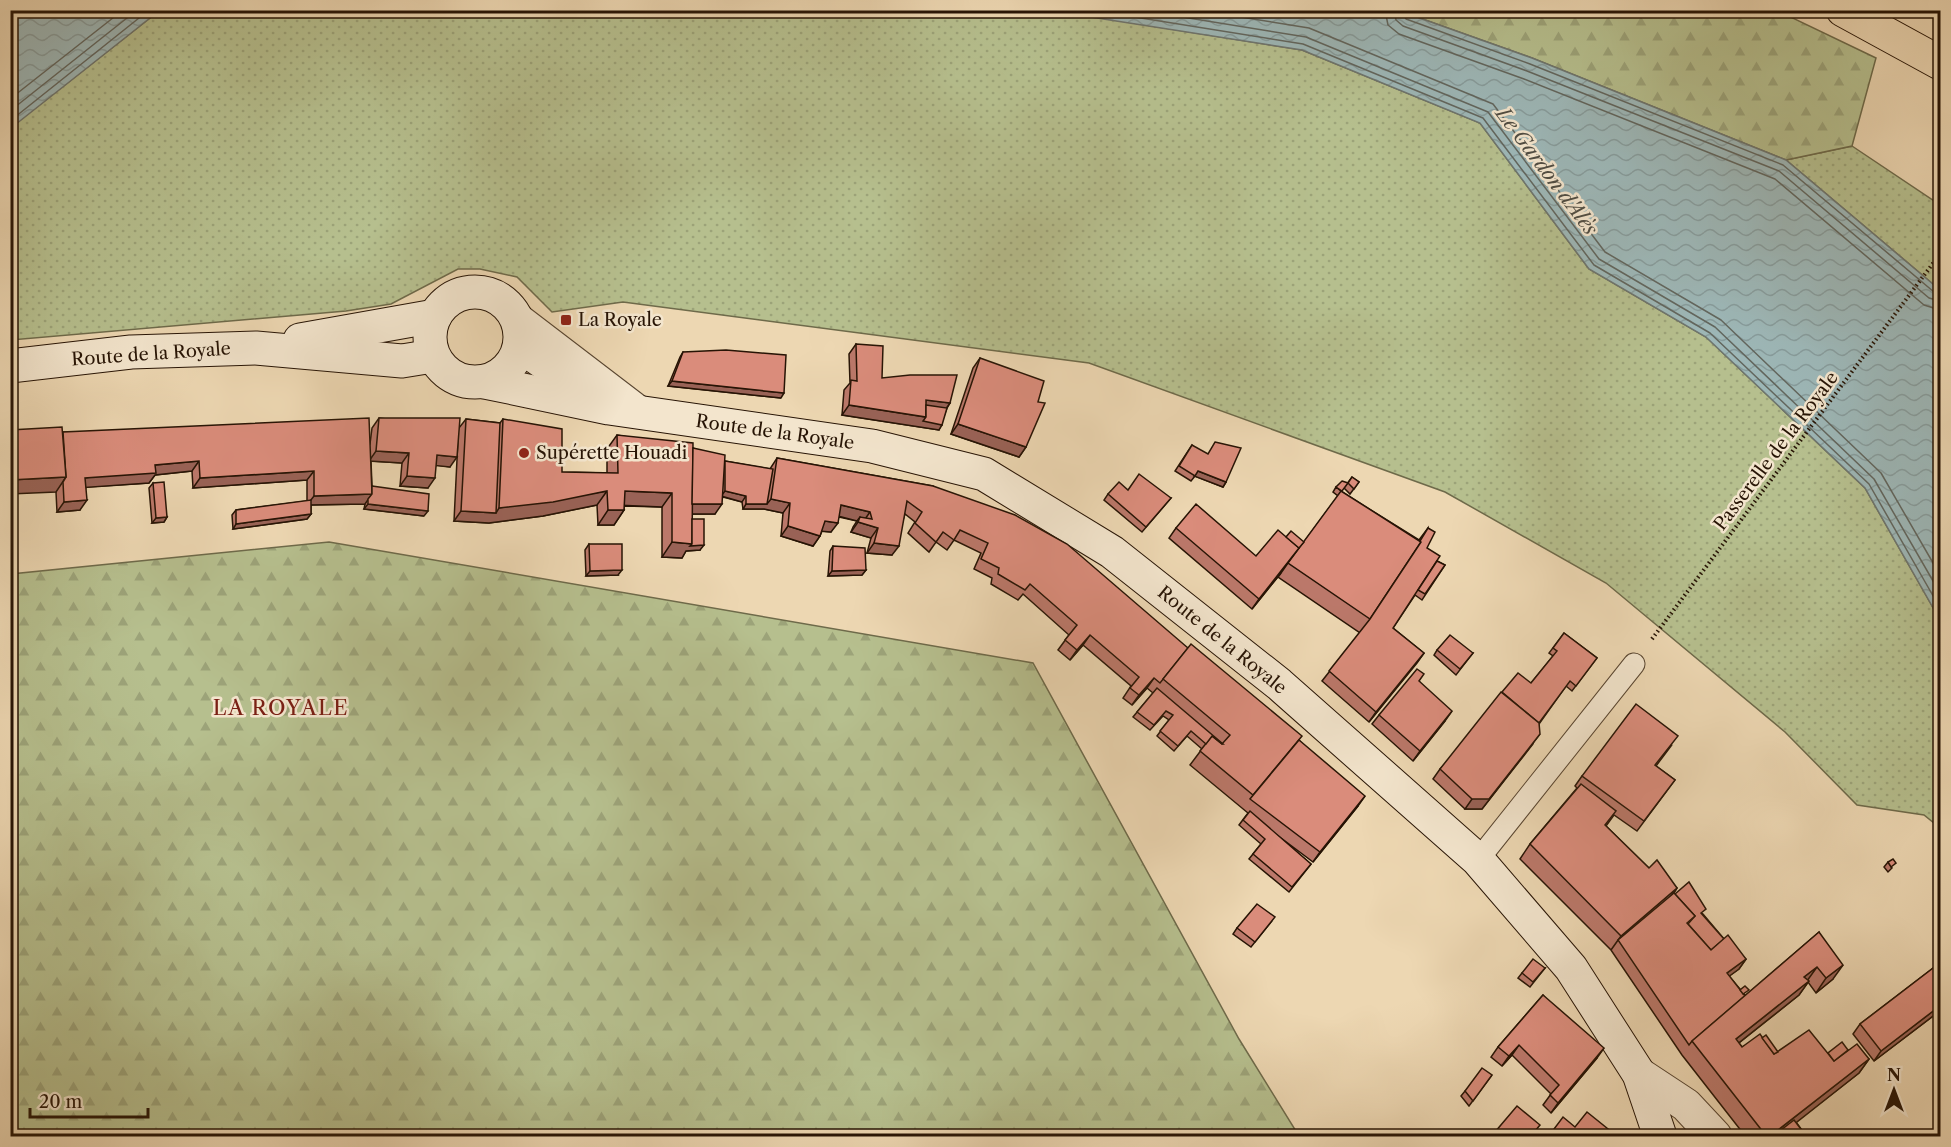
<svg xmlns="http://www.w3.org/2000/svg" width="1951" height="1147" font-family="'Libre Caslon Text',serif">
<defs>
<pattern id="grass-dots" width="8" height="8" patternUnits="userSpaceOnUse" patternTransform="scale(1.5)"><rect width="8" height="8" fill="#b6bf8e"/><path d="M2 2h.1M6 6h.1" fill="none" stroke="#9ca379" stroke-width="1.8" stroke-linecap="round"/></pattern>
<pattern id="forest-firs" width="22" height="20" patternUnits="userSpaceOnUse" patternTransform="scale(1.5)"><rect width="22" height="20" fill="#b6bf8e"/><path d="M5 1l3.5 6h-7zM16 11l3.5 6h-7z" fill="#9ca379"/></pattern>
<pattern id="water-waves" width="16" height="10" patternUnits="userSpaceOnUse" patternTransform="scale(1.5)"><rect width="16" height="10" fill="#9db7b7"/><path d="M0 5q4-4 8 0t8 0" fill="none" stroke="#879c9c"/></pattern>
</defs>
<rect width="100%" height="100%" fill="#edd7b2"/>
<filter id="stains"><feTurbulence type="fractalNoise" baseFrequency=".00333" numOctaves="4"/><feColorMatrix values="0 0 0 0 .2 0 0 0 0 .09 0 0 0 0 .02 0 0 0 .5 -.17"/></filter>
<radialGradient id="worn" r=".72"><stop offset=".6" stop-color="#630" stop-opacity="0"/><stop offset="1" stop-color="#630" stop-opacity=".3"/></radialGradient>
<!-- grass -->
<g fill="url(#grass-dots)" stroke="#6e6a4a" stroke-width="1.5">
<path d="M1052,10L1302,50L1480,123L1589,269L1706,337L1865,488L1940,620V828L1924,815L1857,805L1785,732L1606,583L1445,492L1089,363L623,302L552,312L517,277L480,269H458L391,304L346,311L11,340L10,128L159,11Z"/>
<path d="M1852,146L1940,205V290L1786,160Z"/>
</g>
<!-- forest -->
<g fill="url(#forest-firs)" stroke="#6e6a4a" stroke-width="1.5">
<path d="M1400,11H1778L1876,58L1852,146L1786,160L1532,58Z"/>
<path d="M329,542L1033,663L1239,1039L1299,1136H11V574Z"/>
</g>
<!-- water -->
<g fill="url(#water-waves)" stroke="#6e7670" stroke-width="1.5">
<path d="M11,10H159V11L11,128Z"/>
<path d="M1052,11H1400L1532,58L1786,160L1940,290V620L1865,488L1706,337L1589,269L1480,123L1302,50Z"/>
</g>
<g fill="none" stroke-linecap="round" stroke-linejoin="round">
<!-- shore -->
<g stroke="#62665e" stroke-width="1.5">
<path d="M1091,10L1303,44L1483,118L1594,265L1710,333L1869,484L1940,608"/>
<path d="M1139,10L1306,37L1488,112L1599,259L1715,327L1874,479L1940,593"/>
<path d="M1197,10L1309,28L1493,104L1605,252L1721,320L1881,473L1940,575"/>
<path d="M1385,10L1388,25L1399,34L1524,79L1775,179L1924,305L1940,310"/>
<path d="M1394,10L1396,20L1403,26L1527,71L1779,171L1929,298L1940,301"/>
<path d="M1401,10L1406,19L1530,64L1783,165L1934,292L1940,294"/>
<path d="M10,99L123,10"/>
<path d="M10,111L137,10"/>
<path d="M10,121L149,10"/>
</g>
<defs>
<g id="service">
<path d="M509,306L645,410"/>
<path d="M1478,860L1634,664"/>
</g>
<path id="tertiary" d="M1639,1074L1686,1105L1715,1136"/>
<g id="secondary">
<circle cx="475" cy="337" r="45"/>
<path d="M300,340L435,316"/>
<path d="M520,346L597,400"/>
<path d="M10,366L131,352L256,348L402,361L433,356"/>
<path d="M485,382L609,408L872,446L984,474L1112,552L1279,684L1478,860L1571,968L1639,1074L1660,1136"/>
</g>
<path id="primary" d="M1843,10L1940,63"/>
</defs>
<!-- service casing -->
<use href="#service" stroke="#584530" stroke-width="23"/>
<!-- tertiary casing -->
<use href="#tertiary" stroke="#584530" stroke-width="35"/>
<!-- secondary casing -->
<use href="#secondary" stroke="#271405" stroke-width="35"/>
<!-- primary casing -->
<use href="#primary" stroke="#271405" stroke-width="35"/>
<!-- path -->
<path stroke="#271405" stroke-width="4" stroke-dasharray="1.5 3" stroke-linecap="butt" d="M1652,639L1940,254"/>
<!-- service -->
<use href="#service" stroke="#f3e5cd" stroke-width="21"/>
<!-- tertiary -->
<use href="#tertiary" stroke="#f3e5cd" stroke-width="33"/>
<!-- secondary -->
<use href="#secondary" stroke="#f3e5cd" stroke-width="33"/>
<!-- primary -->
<use href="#primary" stroke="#edd7b2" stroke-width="33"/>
</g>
<!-- wall -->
<g fill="#bb786a" stroke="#271405" stroke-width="1.5">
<path d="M856,344L882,378L950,403L947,408L939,430L842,415L844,390L850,383L849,354Z"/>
<path d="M683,352L781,398L668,386L680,357Z"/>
<path d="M980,358L1038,402L1026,447L1019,457L951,434L973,368Z"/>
<path d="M379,418L459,428L466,419L500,423L503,419L562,472L607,473V449L617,435L693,448L724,463L725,461L770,469L777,458L933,486L1188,648L1299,740L1358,806L1313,862L1277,835L1311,864L1289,892L1249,859L1261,844L1239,825L1248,813L1190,765L1202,749L1187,736L1174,751L1157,736L1169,720L1163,716L1150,730L1133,717L1153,693L1147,688L1132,705L1123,698L1131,686L1083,645L1070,660L1058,650L1069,635L1023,594L1018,600L991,584L992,578L974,569L981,553L954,540L947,550L936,542L929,552L908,533L915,522L905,514L892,555L867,553L871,538L851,532L853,527L857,521L839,517L831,532L822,531L820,536L813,546L781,536L783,513L764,509H743L742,502L723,497L715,514H692V519L700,550L686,551L682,558L662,557V507L624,506V510L614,525H598L597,505L543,516L489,523L454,521L458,439L450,467L436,465L428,488L400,486L402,463L371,461L372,486L424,516L364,509L365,504L311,505V514L307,519L233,529L232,515L236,510L307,501V480L193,488L192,471L155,475L149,483L86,487L80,510L57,512L56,492L63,432L370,444L372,428Z"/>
<path d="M1192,445L1226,482L1223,487L1195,476L1191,481L1175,471Z"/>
<path d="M1352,477L1359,482L1350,494L1344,488Z"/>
<path d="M153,483L167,517L164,522L152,523L149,488Z"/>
<path d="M1336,487L1342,492L1419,540L1428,528L1427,548L1437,561L1445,565L1422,600L1415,595L1393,628L1424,653L1369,722L1322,681L1360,633L1278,577L1281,573L1252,609L1169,538L1176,528L1256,556L1286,537L1304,542L1338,496L1333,492Z"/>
<path d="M1108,494L1171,498L1142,532L1104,500Z"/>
<path d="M589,544L618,575L586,576L585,550Z"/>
<path d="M833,546L866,570L862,575L828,576L830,551Z"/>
<path d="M1564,633L1597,658L1572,691L1566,686L1539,724L1533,744L1482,809H1465L1433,779L1440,769L1531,683L1553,656L1549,653Z"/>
<path d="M1437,650L1473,653L1456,675L1434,655Z"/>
<path d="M1419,681L1445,721L1413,761L1372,724L1379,715Z"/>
<path d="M1671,746L1656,766L1675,780L1637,831L1614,815L1606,826L1649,868L1677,888L1674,893L1703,914L1724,939L1746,959L1739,969L1729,976L1745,995V996L1819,932L1833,979L1816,993L1808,982L1799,995L1739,1043L1742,1047L1762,1038L1778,1052L1828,1053L1848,1050L1869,1059L1859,1073L1796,1122L1807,1137H1746L1682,1055L1611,950L1520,859L1530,844L1577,788L1575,786L1582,776Z"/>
<path d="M1888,862L1892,868L1888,872L1884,867Z"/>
<path d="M1271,922L1251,947L1233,934L1237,928Z"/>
<path d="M1941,962V1010L1874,1061L1853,1034L1860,1024Z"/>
<path d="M1545,968L1530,987L1518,978L1522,973Z"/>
<path d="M1543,995L1597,1058L1551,1113L1543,1105L1551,1094L1512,1055L1502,1066L1491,1057L1498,1047Z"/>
<path d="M1492,1075L1469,1106L1461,1096L1465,1091Z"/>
</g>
<!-- shaded-wall -->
<g fill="#996256" stroke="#271405" stroke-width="1.5">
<path d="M672,381L784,393L781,398L668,386Z"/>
<path d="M926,400L950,403L943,413L923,410Z"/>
<path d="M849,405L926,417L942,425L939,430L842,415Z"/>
<path d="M958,424L1026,447L1019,457L951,434Z"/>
<path d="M376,451L409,453L402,463L369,461Z"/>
<path d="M437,455L457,457L450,467L430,465Z"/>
<path d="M199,461L192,471L155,475L149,483L78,488L85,478L155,465Z"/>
<path d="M314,471L307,480L193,488L200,478Z"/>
<path d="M1198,471L1226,482L1223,487L1194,476Z"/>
<path d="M407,476L435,478L428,488L400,486Z"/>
<path d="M66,477L56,492L10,494V480Z"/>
<path d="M607,491L597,505L543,516L489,523L454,521L461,511L496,513L499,508Z"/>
<path d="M625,491L672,493L662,507L615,505Z"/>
<path d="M725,491L746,496L742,502L721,496Z"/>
<path d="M372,494L365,504L307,505L314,496Z"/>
<path d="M771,499L790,503L783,513L764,509H743L746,504H767Z"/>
<path d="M87,500L80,510L57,512L64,502Z"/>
<path d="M368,504L428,511L424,516L364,509Z"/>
<path d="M689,504H722L715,514H682Z"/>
<path d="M841,505L870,512L863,522L860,517L857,521L834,515Z"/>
<path d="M608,510H624L614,525H598Z"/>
<path d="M311,514L307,519L233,529L236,524Z"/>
<path d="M167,517L164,522L152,523L156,518Z"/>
<path d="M825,521L838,523L831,532L818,531Z"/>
<path d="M858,522L878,528L871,538L851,532Z"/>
<path d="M788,526L820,536L813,546L781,536Z"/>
<path d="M672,542L704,545L700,550L686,551L682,558L662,557Z"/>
<path d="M874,543L899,546L892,555L867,553Z"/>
<path d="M1288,563L1281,573L1252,609L1259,599Z"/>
<path d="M622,570L618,575L586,576L590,571Z"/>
<path d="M866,570L862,575L828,576L832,571Z"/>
<path d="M1090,635L1083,645L1070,660L1077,650Z"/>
<path d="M1424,653L1417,663L1369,722L1376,712Z"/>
<path d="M1154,678L1147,688L1132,705L1139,695Z"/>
<path d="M1452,711L1445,721L1413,761L1420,751Z"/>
<path d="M1540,734L1482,809H1465L1472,799Z"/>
<path d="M1365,796L1358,806L1313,862L1320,852Z"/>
<path d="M1677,888L1667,902L1618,940L1611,950L1621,936Z"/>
<path d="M1746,959L1739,969L1720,983L1727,973Z"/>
<path d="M1843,965L1833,979L1816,993L1826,978Z"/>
<path d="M1817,967L1807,981L1804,977Z"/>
<path d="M1809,981L1799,995L1726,1053L1736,1039Z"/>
<path d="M1941,1005V1010L1874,1061L1881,1051Z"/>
<path d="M1519,1045L1512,1055L1502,1066L1509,1056Z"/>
<path d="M1604,1048L1597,1058L1551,1113L1558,1103Z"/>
<path d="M1869,1059L1859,1073L1778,1137H1769Z"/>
</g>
<!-- building -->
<g fill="#da8c7b" stroke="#271405" stroke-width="1.5">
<path d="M856,344L883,346L882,378L910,375H957L950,403L926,400V417L849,405L851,380L857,381Z"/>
<path d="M726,350L786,355L784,393L672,381L683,352Z"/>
<path d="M980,358L1044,381L1038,402L1045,403L1026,447L958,424Z"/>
<path d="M926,405L947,408L942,425L923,421L926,417Z"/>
<path d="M369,418L372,494L314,496V471L200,478L199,461L155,465L156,473L85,478L87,500L64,502L63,482L66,477L63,432Z"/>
<path d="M379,418H460L457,457L437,455L435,478L407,476L409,453L376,451Z"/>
<path d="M466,419L500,423L496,513L461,511Z"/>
<path d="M503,419L562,429V472L618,473L617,435L693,443L692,544L672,542V493L625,491L624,510H608L607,491L553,502L499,508Z"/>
<path d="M62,427L66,477L10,480V430Z"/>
<path d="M1215,442L1241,448L1226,482L1198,471L1195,476L1179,466L1192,445L1208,454Z"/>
<path d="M693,448L725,455L722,504H692Z"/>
<path d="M777,458L933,486L1015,515L1067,544L1188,648L1160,683L1154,678L1139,695L1130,688L1139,677L1090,635L1077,650L1065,640L1077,625L1030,584L1025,590L998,574L999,568L981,559L988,543L960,530L954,540L943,532L936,542L915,523L922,512L907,501L899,546L874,543L878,528L858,522L860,517L872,519L870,512L841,505L838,523L825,521L820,536L788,526L790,503L771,499Z"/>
<path d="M725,461L773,469L767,504H746V496L725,491Z"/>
<path d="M1139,474L1171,498L1146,527L1108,494L1119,482L1128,490Z"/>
<path d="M1352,477L1359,482L1354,489L1348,483Z"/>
<path d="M1342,481L1348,483L1342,491L1336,487Z"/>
<path d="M164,482L167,517L156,518L153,483Z"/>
<path d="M372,486L429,494L428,511L368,504V499L372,494Z"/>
<path d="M1341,491L1421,542L1370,619L1288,563Z"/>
<path d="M311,500V514L236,524V510Z"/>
<path d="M1196,504L1256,556L1278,530L1299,548L1259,599L1176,528Z"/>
<path d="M692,519H704V545L690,546L692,544Z"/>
<path d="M1428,528L1435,532L1427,548L1440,556L1393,628L1424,653L1376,712L1329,671L1370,619L1421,542L1420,541Z"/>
<path d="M1291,531L1304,542L1299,548L1286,537Z"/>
<path d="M589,544H622V570L590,571Z"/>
<path d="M833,546L865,548L866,570L832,571Z"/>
<path d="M1437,561L1445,565L1425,594L1418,590Z"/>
<path d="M1564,633L1597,658L1576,686L1570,681L1539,723L1502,692L1518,673L1531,683L1557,651L1553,648Z"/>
<path d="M1450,635L1473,653L1460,669L1437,650Z"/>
<path d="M1191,644L1302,736L1253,795L1200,751L1212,736L1222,744L1230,735L1163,679Z"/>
<path d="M1417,669L1424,674L1419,681L1452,711L1420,751L1379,715Z"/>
<path d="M1157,688L1223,744H1222L1212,736L1206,744L1191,731L1178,746L1160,731L1173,715L1166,711L1154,725L1137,712Z"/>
<path d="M1501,692L1539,723L1540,734L1489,799H1472L1440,769Z"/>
<path d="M1636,704L1678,736L1655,765L1675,780L1644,821L1582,776Z"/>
<path d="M1299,740L1365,796L1320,852L1250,799Z"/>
<path d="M1581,784L1616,811L1605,825L1649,868L1657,860L1677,888L1621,936L1530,844Z"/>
<path d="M1250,811L1311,864L1292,887L1253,854L1265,839L1243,820Z"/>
<path d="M1893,859L1896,863L1891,867L1888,862Z"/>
<path d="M1689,882L1706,909L1701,913L1724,939L1711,950L1688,924L1695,916L1675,894Z"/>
<path d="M1674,893L1695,916L1687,923L1711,950L1728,935L1746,959L1727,973L1745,996L1692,1041L1689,1045L1618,940Z"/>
<path d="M1257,904L1275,917L1255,942L1237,928Z"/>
<path d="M1819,932L1843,965L1826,978L1817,967L1804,977L1809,981L1736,1039L1742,1047L1760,1034L1774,1054L1809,1030L1834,1061L1857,1044L1869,1059L1769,1137H1767L1692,1041Z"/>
<path d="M1533,959L1545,968L1533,982L1522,973Z"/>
<path d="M1941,962V1005L1881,1051L1860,1024Z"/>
<path d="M1745,986L1749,990L1743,994L1740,990Z"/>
<path d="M1543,995L1604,1048L1558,1103L1550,1095L1559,1085L1519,1045L1509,1056L1498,1047Z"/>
<path d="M1766,1035L1778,1052L1774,1054L1762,1038Z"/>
<path d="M1842,1042L1848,1050L1834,1061L1828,1053Z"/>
<path d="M1482,1068L1492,1075L1473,1101L1465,1091Z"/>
<path d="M1517,1106L1540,1125L1530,1137H1497L1495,1132Z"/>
<path d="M1587,1112L1618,1137H1548L1563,1117L1575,1127Z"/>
<path d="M1794,1120L1807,1137H1772Z"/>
</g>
<!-- markers -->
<g fill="#8f2418" stroke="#f3e5cd" stroke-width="2">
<rect x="560" y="314" width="12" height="12" rx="3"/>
<circle cx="524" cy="453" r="6"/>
</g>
<g text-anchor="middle" stroke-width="5" stroke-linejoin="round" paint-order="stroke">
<!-- poi labels -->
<g font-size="18" fill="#271405" stroke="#f3e5cd" text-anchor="start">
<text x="578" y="326">La Royale</text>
<text x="536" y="459">Supérette Houadi</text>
</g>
<!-- street labels -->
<g font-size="18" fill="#271405" stroke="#f3e5cd">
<text transform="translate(151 354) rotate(-4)" y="6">Route de la Royale</text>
<text transform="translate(775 432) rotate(8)" y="6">Route de la Royale</text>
<text transform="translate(1776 451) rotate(-53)" y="6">Passerelle de la Royale</text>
<text transform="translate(1222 640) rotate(39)" y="6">Route de la Royale</text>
</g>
<!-- water labels -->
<g font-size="20" font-style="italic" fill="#504d43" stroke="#f3e5cd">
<text transform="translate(1547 171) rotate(53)" y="7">Le Gardon d'Alès</text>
</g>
<!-- quarter labels -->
<g font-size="21" letter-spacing="1.5" fill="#7a1f14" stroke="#f3e5cd">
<text x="281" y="715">LA ROYALE</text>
</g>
</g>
<!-- margin -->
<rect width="1951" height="1147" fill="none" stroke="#edd7b2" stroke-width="36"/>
<rect x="12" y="12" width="1927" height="1123" fill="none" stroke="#271405" stroke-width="3"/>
<rect x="18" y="18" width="1915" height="1111" fill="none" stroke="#271405" stroke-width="1.5"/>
<!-- north arrow -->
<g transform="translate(1894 1090)" stroke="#f3e5cd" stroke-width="4.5" paint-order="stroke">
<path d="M0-4.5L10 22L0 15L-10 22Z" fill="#271405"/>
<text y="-9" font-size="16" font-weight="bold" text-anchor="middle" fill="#271405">N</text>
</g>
<!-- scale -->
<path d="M30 1108v9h118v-9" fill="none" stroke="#271405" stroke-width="3"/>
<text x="39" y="1108" font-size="18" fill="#271405" stroke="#f3e5cd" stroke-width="4.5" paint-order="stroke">20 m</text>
<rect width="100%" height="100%" filter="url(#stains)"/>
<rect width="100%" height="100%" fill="url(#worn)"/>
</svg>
